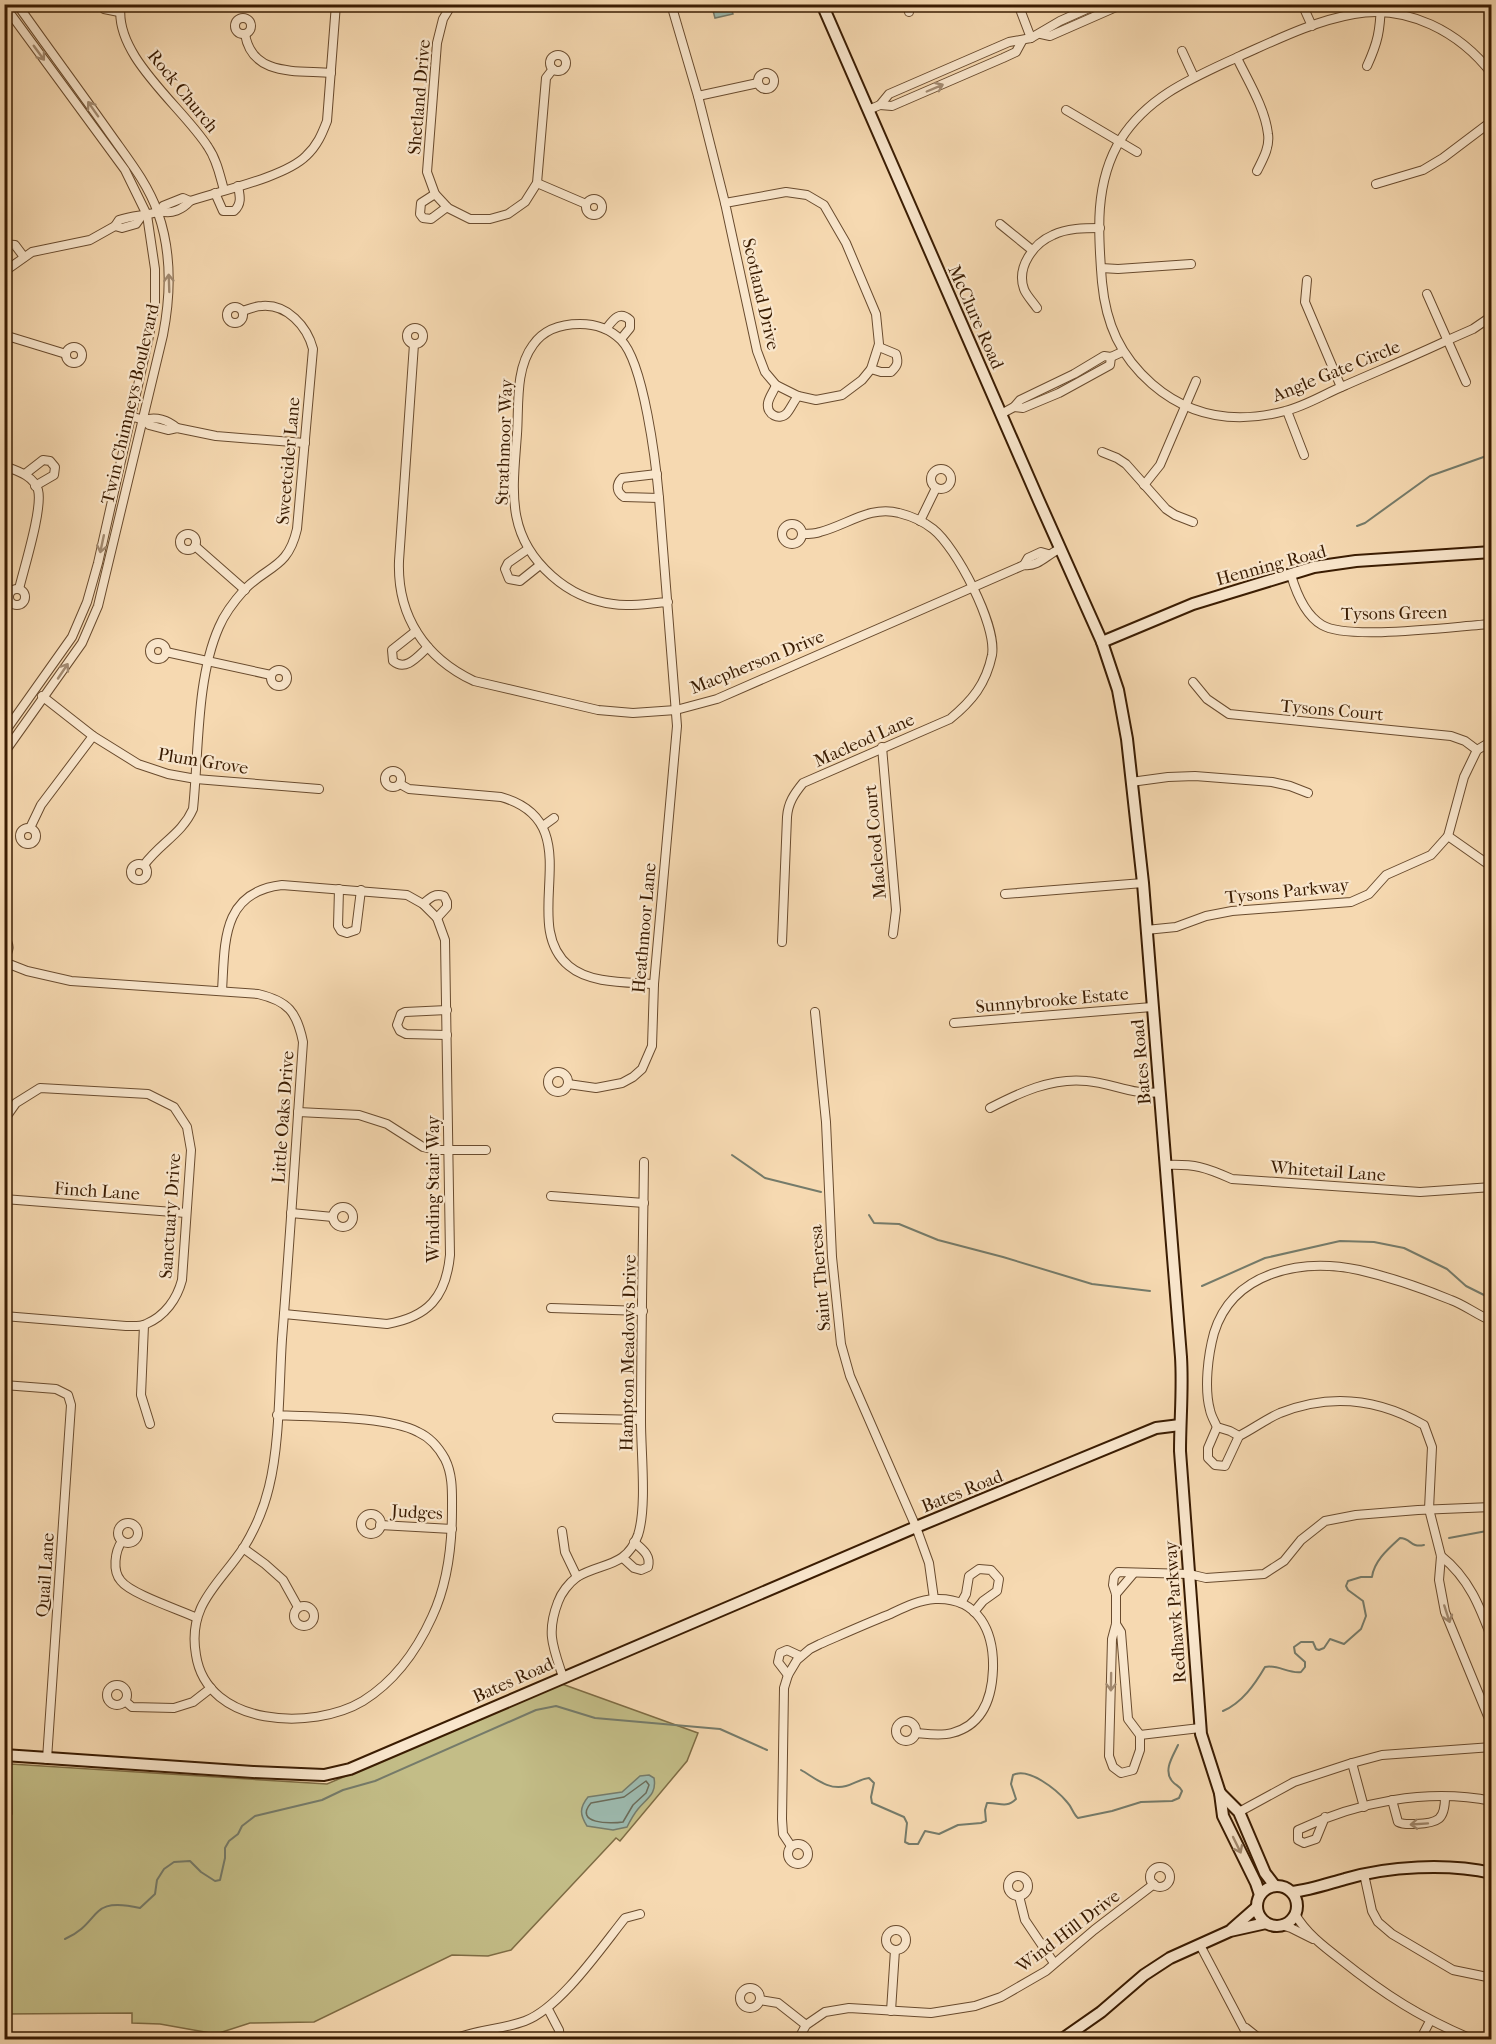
<svg xmlns="http://www.w3.org/2000/svg" width="1496" height="2044" font-family="'IM FELL French Canon',serif">
<rect width="100%" height="100%" fill="#f6d9b1"/>
<filter id="stains"><feTurbulence type="fractalNoise" baseFrequency=".00333" numOctaves="4"/><feColorMatrix values="0 0 0 0 .2 0 0 0 0 .09 0 0 0 0 .02 0 0 0 .5 -.17"/></filter>
<radialGradient id="worn" r=".72"><stop offset=".6" stop-color="#630" stop-opacity="0"/><stop offset="1" stop-color="#630" stop-opacity=".3"/></radialGradient>
<!-- green -->
<path fill="#c3bd87" stroke="#7e6c44" stroke-width="1.5" d="M562,1684L698,1733L687,1761L620,1841L616,1838L511,1950L488,1956L452,1955L314,2022L250,2023L216,2034L160,2024L132,2023V2013L5,2014L4,1825L12,1814L11,1764L327,1784Z"/>
<!-- water -->
<g fill="#9dbaaf" stroke="#757b6a" stroke-width="1.5">
<path d="M725,5H730L733,14L715,18L712,7Z"/>
<path d="M649,1775L654,1778C657,1794 647,1798 638,1809C634,1814 630,1821 627,1827L613,1830L587,1826C580,1815 579,1808 588,1797L622,1792L640,1776Z"/>
</g>
<g fill="none" stroke-linecap="round" stroke-linejoin="round">
<!-- shore -->
<path stroke="#6c6b58" stroke-width="1.5" d="M646,1781L649,1785L646,1793L633,1805L623,1822C611,1824 573,1824 591,1803L624,1797Z"/>
<!-- stream -->
<g stroke="#757b6a" stroke-width="2">
<path d="M1357,526L1365,523L1430,476L1492,454"/>
<path d="M732,1155L765,1178L821,1192"/>
<path d="M869,1215L874,1223L899,1224L938,1240L1003,1257L1092,1284L1150,1291"/>
<path d="M1202,1286L1265,1258L1340,1241L1374,1242L1404,1248L1447,1269L1466,1286L1492,1299"/>
<path d="M1449,1538L1492,1530"/>
<path d="M1223,1711C1242,1703 1255,1684 1265,1667C1277,1664 1289,1674 1301,1672L1305,1667V1662L1295,1653L1294,1647L1301,1642H1313L1316,1649L1319,1650L1324,1648L1330,1639L1344,1644L1361,1629L1366,1616L1363,1601L1348,1590L1346,1586L1348,1581L1361,1577H1372C1374,1561 1388,1549 1400,1538C1411,1538 1410,1548 1424,1545"/>
<path d="M801,1770C815,1778 829,1791 846,1786C854,1784 860,1779 869,1778L874,1783L871,1797L872,1803L904,1817L907,1823L905,1842L909,1844H918L925,1831L939,1834L958,1825L981,1823L986,1821L985,1810L987,1803C998,1802 1006,1809 1016,1799L1011,1784L1013,1775C1029,1767 1057,1790 1067,1802C1072,1807 1073,1814 1078,1818L1112,1811L1141,1802L1172,1801L1179,1798L1182,1791C1179,1785 1176,1786 1172,1781C1163,1770 1173,1756 1178,1745"/>
<path d="M65,1939C103,1922 87,1896 140,1908L155,1894L157,1880L164,1869L174,1862L190,1861L201,1872L215,1881L220,1880L225,1858V1848L229,1841L238,1834L242,1826L255,1816L322,1800L343,1790L375,1781L536,1710L556,1706L595,1718L720,1729L767,1750"/>
</g>
<defs>
<g id="street">
<path d="M100,4L104,9L119,12"/>
<path d="M121,4C112,55 183,107 208,147C217,160 220,176 224,190"/>
<path d="M452,4L443,19L437,43L427,172L435,194L448,208L470,219H490L508,214L525,202L537,183L546,78L553,69"/>
<path d="M671,4L698,96L725,203"/>
<path d="M909,4V12"/>
<path d="M1018,4L1031,38"/>
<path d="M1302,4L1312,26"/>
<path d="M4,5L125,170L147,215L155,269V304L148,341L98,563L87,602L72,637L4,733"/>
<circle cx="243" cy="26" r="8"/>
<path d="M245,34C252,77 297,70 331,73"/>
<path d="M1041,34L1050,36L1123,4"/>
<path d="M1182,51L1194,77"/>
<circle cx="558" cy="63" r="8"/>
<path d="M1237,58C1248,81 1265,108 1268,134C1270,147 1263,159 1257,171"/>
<path d="M1367,66C1378,42 1380,31 1381,4"/>
<circle cx="766" cy="81" r="8"/>
<path d="M1492,74C1460,32 1407,4 1354,14C1314,21 1276,40 1240,56C1195,77 1149,95 1121,139C1094,182 1098,234 1102,282C1106,324 1120,356 1152,384C1190,417 1236,424 1285,411C1306,406 1326,393 1346,385C1380,370 1414,356 1448,340L1473,329L1492,316"/>
<path d="M698,96L758,83"/>
<path d="M880,105L892,106L1003,58L1016,52L1022,41"/>
<path d="M868,110L880,105L889,94L1009,42L1031,38L1060,21L1098,4"/>
<path d="M1066,110L1137,152"/>
<path d="M537,183L586,204"/>
<path d="M1376,184L1423,170L1443,158L1492,121"/>
<path d="M786,192L807,195L824,205L846,243L876,314L879,344L871,369L862,380L842,395L816,400L798,396L776,385L765,372L757,351L725,203Z"/>
<path d="M215,193L223,211H234C242,204 240,196 238,186"/>
<path d="M435,194L421,203L420,214L423,218L431,219L447,207"/>
<circle cx="594" cy="207" r="8"/>
<path d="M161,211L163,206L183,198L190,201"/>
<path d="M1000,224L1032,250"/>
<path d="M115,226L122,228L136,224L141,217"/>
<path d="M4,244L15,245L24,257"/>
<path d="M1101,268L1118,269L1191,264"/>
<path d="M4,278L8,269L32,252L90,240L115,226L119,220C134,215 146,216 161,211C171,215 183,209 190,201C220,191 285,177 306,156C317,146 322,134 327,121L336,4"/>
<path d="M1307,280L1305,302L1341,387"/>
<path d="M1427,294L1466,382"/>
<circle cx="235" cy="315" r="8"/>
<path d="M1037,308C1033,302 1026,295 1024,289C1016,267 1034,243 1053,235C1067,228 1085,228 1100,228"/>
<circle cx="415" cy="336" r="8"/>
<path d="M606,329C613,320 619,310 630,320V328L621,339"/>
<path d="M4,335L66,354"/>
<path d="M414,344L399,561C397,616 425,658 474,681L598,710L633,713L676,710L717,699L1024,565C1039,567 1047,554 1060,549"/>
<circle cx="74" cy="355" r="8"/>
<path d="M871,369L881,372H891C897,366 899,363 896,354L879,347"/>
<path d="M776,385C774,391 769,397 768,403C766,415 780,421 787,413C791,408 794,401 798,396"/>
<path d="M1014,407L1023,408L1059,393L1110,365L1111,357"/>
<path d="M1287,411L1304,455"/>
<path d="M1001,414L1014,407L1020,400L1074,374L1104,356L1111,357L1122,352"/>
<path d="M130,416L144,420L149,425L168,430L177,428L216,436L305,443"/>
<path d="M144,420C156,416 168,420 177,428"/>
<path d="M1102,452L1117,458L1126,464L1166,509L1175,515L1193,522"/>
<path d="M4,466C17,471 33,475 38,490C43,508 24,568 19,589"/>
<circle cx="941" cy="479" r="10"/>
<path d="M25,474L43,460L50,461L55,467L54,475L35,486"/>
<path d="M657,474L622,478C616,484 616,492 624,497L659,498"/>
<path d="M1144,485L1160,465L1196,381"/>
<path d="M920,521L936,488"/>
<circle cx="792" cy="534" r="10"/>
<circle cx="188" cy="542" r="8"/>
<path d="M195,546L245,590"/>
<path d="M528,549L508,563L505,569L509,579L520,581L540,565"/>
<path d="M1024,565L1028,558L1041,552L1048,554"/>
<path d="M1291,575C1296,592 1305,615 1322,625C1348,641 1456,626 1492,624"/>
<circle cx="17" cy="597" r="8"/>
<path d="M416,631L392,650L393,661C406,672 418,656 428,647"/>
<circle cx="158" cy="651" r="8"/>
<path d="M166,652L271,675"/>
<circle cx="279" cy="678" r="8"/>
<path d="M1193,682L1207,699L1229,714L1451,736L1465,741L1477,750"/>
<path d="M42,696L93,736L138,764L168,774L196,779L319,789"/>
<path d="M882,747L896,910L893,934"/>
<path d="M4,753L82,643L98,606L163,335C171,294 172,253 158,213C148,184 128,159 111,135C80,91 48,48 17,4"/>
<circle cx="393" cy="779" r="8"/>
<path d="M1131,782L1168,777L1195,776L1272,782L1290,786L1308,793"/>
<path d="M400,784L409,789L501,797C593,823 516,922 569,966C590,984 628,982 654,984"/>
<path d="M543,826L554,818"/>
<circle cx="28" cy="836" r="8"/>
<path d="M30,828L41,805L93,736"/>
<path d="M1448,836L1492,867"/>
<circle cx="139" cy="872" r="8"/>
<path d="M144,865C160,843 182,834 193,809C199,752 196,679 219,627C224,615 236,599 245,589C269,565 288,568 297,529L313,349C307,326 287,304 262,306C255,306 249,309 243,311"/>
<path d="M339,889L338,926L341,931L347,933L356,930L361,890"/>
<path d="M1005,894L1143,883"/>
<path d="M423,904C430,898 434,893 444,896L447,902V907L437,918"/>
<path d="M1146,930L1176,927L1206,916L1232,911L1351,902L1369,894L1386,875L1431,855L1448,836L1464,777L1477,750L1492,741"/>
<path d="M4,938C11,945 9,951 4,959"/>
<path d="M782,942L787,817C788,803 794,794 803,783L950,719C972,701 986,684 992,655C997,625 956,547 933,529C923,521 911,516 899,513C871,505 847,525 820,532C815,534 808,534 802,534"/>
<path d="M4,962L27,971L71,981L258,994C288,1001 297,1012 303,1042C296,1141 290,1240 282,1339C279,1385 280,1443 269,1487C264,1508 255,1529 244,1547C220,1584 187,1604 196,1655C207,1727 313,1731 363,1701C395,1681 417,1650 432,1617C448,1583 452,1547 452,1510C452,1493 453,1475 445,1459C439,1448 429,1437 418,1432C388,1416 313,1417 277,1415"/>
<path d="M222,991C225,943 221,892 282,885L407,895L423,904L437,918L445,940L450,1255C446,1297 428,1317 387,1324L284,1314"/>
<path d="M815,1012L826,1122L832,1257L841,1344L850,1376L916,1527L929,1563L934,1599"/>
<path d="M954,1023L1152,1007"/>
<path d="M447,1035L406,1034L400,1031L397,1025L401,1014L405,1012L447,1010"/>
<circle cx="558" cy="1082" r="10"/>
<path d="M568,1084L596,1088L622,1083L633,1077L642,1069L652,1046L654,984L677,726L659,498C656,464 644,363 621,340C610,329 596,324 580,324C562,324 544,329 533,345C515,369 519,406 517,434C513,490 505,535 552,576C570,592 589,601 613,604C630,607 650,603 668,602"/>
<path d="M990,1108C1019,1093 1052,1077 1087,1081C1112,1083 1135,1096 1160,1092"/>
<path d="M298,1112L359,1115L387,1124L423,1147L436,1150H486"/>
<path d="M4,1120L16,1103L40,1088L148,1094L174,1107L187,1127L191,1150L182,1280C177,1299 165,1316 146,1324C140,1327 132,1326 126,1326L4,1316"/>
<path d="M1166,1165C1195,1164 1205,1167 1232,1179L1420,1192L1492,1187"/>
<path d="M551,1196L644,1203"/>
<path d="M4,1199L186,1213"/>
<circle cx="343" cy="1217" r="10"/>
<path d="M291,1213L333,1217"/>
<path d="M551,1308L643,1311"/>
<path d="M1492,1321C1477,1315 1465,1305 1451,1300C1422,1288 1390,1277 1359,1270C1302,1258 1233,1271 1214,1333C1208,1355 1204,1388 1210,1410C1211,1416 1215,1422 1217,1427L1230,1431L1239,1436C1253,1429 1266,1419 1280,1413C1330,1393 1379,1399 1424,1425L1432,1447L1429,1509L1441,1556L1439,1580L1445,1612L1492,1726"/>
<path d="M144,1325L141,1395L150,1424"/>
<path d="M4,1385L56,1389L68,1395L71,1405L47,1759"/>
<path d="M557,1418L641,1420"/>
<path d="M1217,1427L1208,1448V1458L1215,1465L1225,1466L1239,1436"/>
<circle cx="371" cy="1524" r="10"/>
<circle cx="128" cy="1533" r="10"/>
<path d="M380,1525L452,1529"/>
<path d="M562,1531L565,1552L577,1577"/>
<path d="M122,1541C115,1551 112,1571 121,1581C131,1594 180,1610 197,1618"/>
<path d="M243,1548L265,1564L283,1580L298,1607"/>
<path d="M1441,1556C1469,1578 1480,1607 1492,1639"/>
<path d="M623,1558L634,1568L641,1570L648,1567C651,1555 643,1550 634,1542"/>
<path d="M1116,1594L1133,1574"/>
<path d="M961,1603L966,1594L969,1576L979,1569L991,1570L999,1579L997,1591L983,1601L974,1612"/>
<circle cx="304" cy="1616" r="10"/>
<path d="M1116,1624L1121,1632L1128,1719L1140,1735V1750L1133,1770L1121,1773L1113,1767L1109,1756L1112,1639L1116,1624V1594L1113,1585L1114,1577L1118,1572L1189,1574L1206,1578L1264,1574L1284,1561L1301,1540L1325,1521L1356,1515L1418,1510L1492,1507"/>
<path d="M788,1675L778,1662L780,1653L787,1650L800,1656"/>
<path d="M563,1677C553,1647 546,1633 558,1602C561,1593 569,1583 577,1577C602,1562 626,1568 638,1535C647,1507 641,1453 641,1422C641,1335 643,1248 644,1162"/>
<circle cx="117" cy="1695" r="10"/>
<path d="M125,1701L132,1707L174,1708L193,1702L211,1688"/>
<circle cx="906" cy="1731" r="10"/>
<path d="M1140,1735L1200,1728"/>
<path d="M1352,1763L1364,1807"/>
<path d="M1392,1800L1398,1822C1404,1825 1409,1824 1416,1824C1438,1823 1445,1820 1445,1797"/>
<path d="M1239,1812L1294,1782L1352,1763L1382,1755L1492,1747"/>
<path d="M1325,1817L1316,1839L1304,1843L1298,1840V1830C1357,1802 1427,1788 1492,1801"/>
<circle cx="798" cy="1854" r="10"/>
<path d="M791,1846L783,1834L782,1819L784,1688L788,1675L797,1660L810,1649L820,1644C843,1634 865,1624 888,1615C903,1608 918,1600 935,1599C979,1597 994,1632 993,1669C992,1698 983,1725 952,1733C941,1736 928,1734 916,1733"/>
<circle cx="1160" cy="1877" r="10"/>
<path d="M1364,1874L1372,1911L1378,1922L1392,1934L1453,1970L1492,1978"/>
<circle cx="1018" cy="1886" r="10"/>
<path d="M1019,1896L1025,1920L1054,1963"/>
<path d="M1295,1914C1306,1933 1323,1946 1340,1959C1385,1995 1421,2018 1474,2040"/>
<path d="M1281,1925L1291,1928L1313,1939"/>
<circle cx="896" cy="1940" r="10"/>
<path d="M1200,1945L1250,2040"/>
<circle cx="750" cy="1998" r="10"/>
<path d="M760,2000L778,2003L806,2025"/>
<path d="M548,2009L559,2030L560,2040"/>
<path d="M891,2011L895,1950"/>
<path d="M1246,2028L1261,2040"/>
<path d="M452,2040C476,2029 501,2030 525,2021C560,2008 601,1948 625,1918L640,1914"/>
<path d="M798,2040L806,2025L825,2012L849,2008L931,2013L975,2006L1001,1997L1046,1971L1094,1930L1154,1884"/>
<path d="M1420,2040L1430,2021"/>
</g>
<g id="secondary">
<path d="M822,4L1039,501L1102,642L1118,690L1127,739L1143,883L1181,1357C1183,1389 1180,1420 1180,1451L1201,1734L1220,1793L1223,1816L1256,1883L1260,1895"/>
<path d="M1102,642L1193,604L1314,567L1356,561L1492,552"/>
<path d="M4,1755L253,1772L324,1775L350,1769L916,1527L1156,1428L1180,1425"/>
<path d="M1220,1793L1239,1812L1265,1873L1275,1886"/>
<circle cx="1277" cy="1906" r="20"/>
<path d="M1292,1892C1310,1890 1327,1884 1345,1879C1388,1866 1448,1863 1492,1873"/>
<path d="M1232,1929L1257,1907"/>
<path d="M1061,2040L1101,2012L1144,1975L1170,1958L1230,1931L1266,1923"/>
</g>
</defs>
<!-- street casing -->
<use href="#street" stroke="#694b2e" stroke-width="10"/>
<!-- secondary casing -->
<use href="#secondary" stroke="#3a1c02" stroke-width="14"/>
<!-- street -->
<use href="#street" stroke="#f9e6cc" stroke-width="8"/>
<!-- secondary -->
<use href="#secondary" stroke="#f9e6cc" stroke-width="10"/>
</g>
<!-- one-way arrows -->
<defs><path id="oneway-shaft" d="M-6 0H5M1.5-3L5.5 0L1.5 3" fill="none" stroke-width="1.6" stroke-linecap="round" stroke-linejoin="round" transform="scale(1.5)"/></defs>
<g stroke="#a38b71">
<use href="#oneway-shaft" transform="translate(39 53) rotate(54)"/>
<use href="#oneway-shaft" transform="translate(935 88) rotate(-23)"/>
<use href="#oneway-shaft" transform="translate(93 109) rotate(-125)"/>
<use href="#oneway-shaft" transform="translate(169 283) rotate(-92)"/>
<use href="#oneway-shaft" transform="translate(102 544) rotate(102)"/>
<use href="#oneway-shaft" transform="translate(63 671) rotate(-56)"/>
<use href="#oneway-shaft" transform="translate(1447 1614) rotate(72)"/>
<use href="#oneway-shaft" transform="translate(1111 1682) rotate(91)"/>
<use href="#oneway-shaft" transform="translate(1419 1824) rotate(176)"/>
<use href="#oneway-shaft" transform="translate(1237 1845) rotate(64)"/>
</g>
<g text-anchor="middle" stroke-width="4.5" stroke-linejoin="round" paint-order="stroke">
<!-- street labels -->
<g font-size="18" fill="#3a1c02" stroke="#f9e6cc">
<text transform="translate(183 91) rotate(51)" y="6">Rock Church</text>
<text transform="translate(419 97) rotate(-85)" y="6">Shetland Drive</text>
<text transform="translate(761 294) rotate(77)" y="6">Scotland Drive</text>
<text transform="translate(976 317) rotate(66)" y="6">McClure Road</text>
<text transform="translate(1336 371) rotate(-22)" y="6">Angle Gate Circle</text>
<text transform="translate(130 404) rotate(-77)" y="6">Twin Chimneys Boulevard</text>
<text transform="translate(504 442) rotate(-88)" y="6">Strathmoor Way</text>
<text transform="translate(288 461) rotate(-85)" y="6">Sweetcider Lane</text>
<text transform="translate(1271 565) rotate(-15)" y="6">Henning Road</text>
<text transform="translate(1394 613) rotate(-1)" y="6">Tysons Green</text>
<text transform="translate(757 662) rotate(-22)" y="6">Macpherson Drive</text>
<text transform="translate(1332 710) rotate(5)" y="6">Tysons Court</text>
<text transform="translate(864 740) rotate(-24)" y="6">Macleod Lane</text>
<text transform="translate(203 761) rotate(9)" y="6">Plum Grove</text>
<text transform="translate(875 842) rotate(-95)" y="6">Macleod Court</text>
<text transform="translate(1287 891) rotate(-6)" y="6">Tysons Parkway</text>
<text transform="translate(644 928) rotate(-85)" y="6">Heathmoor Lane</text>
<text transform="translate(1052 1000) rotate(-5)" y="6">Sunnybrooke Estate</text>
<text transform="translate(1141 1062) rotate(-95)" y="6">Bates Road</text>
<text transform="translate(283 1117) rotate(-86)" y="6">Little Oaks Drive</text>
<text transform="translate(1328 1171) rotate(4)" y="6">Whitetail Lane</text>
<text transform="translate(433 1189) rotate(-90)" y="6">Winding Stair Way</text>
<text transform="translate(97 1191) rotate(4)" y="6">Finch Lane</text>
<text transform="translate(170 1216) rotate(-86)" y="6">Sanctuary Drive</text>
<text transform="translate(820 1278) rotate(-95)" y="6">Saint Theresa</text>
<text transform="translate(628 1353) rotate(-89)" y="6">Hampton Meadows Drive</text>
<text transform="translate(962 1491) rotate(-22)" y="6">Bates Road</text>
<text transform="translate(417 1512) rotate(3)" y="6">Judges</text>
<text transform="translate(45 1575) rotate(-86)" y="6">Quail Lane</text>
<text transform="translate(1175 1612) rotate(-94)" y="6">Redhawk Parkway</text>
<text transform="translate(513 1680) rotate(-24)" y="6">Bates Road</text>
<text transform="translate(1068 1931) rotate(-37)" y="6">Wind Hill Drive</text>
</g>
</g>
<!-- margin -->
<rect width="1496" height="2044" fill="none" stroke="#f6d9b1" stroke-width="24"/>
<rect x="6" y="6" width="1484" height="2032" fill="none" stroke="#3a1c02" stroke-width="3"/>
<rect x="12" y="12" width="1472" height="2020" fill="none" stroke="#3a1c02" stroke-width="1.5"/>
<rect width="100%" height="100%" filter="url(#stains)"/>
<rect width="100%" height="100%" fill="url(#worn)"/>
</svg>
